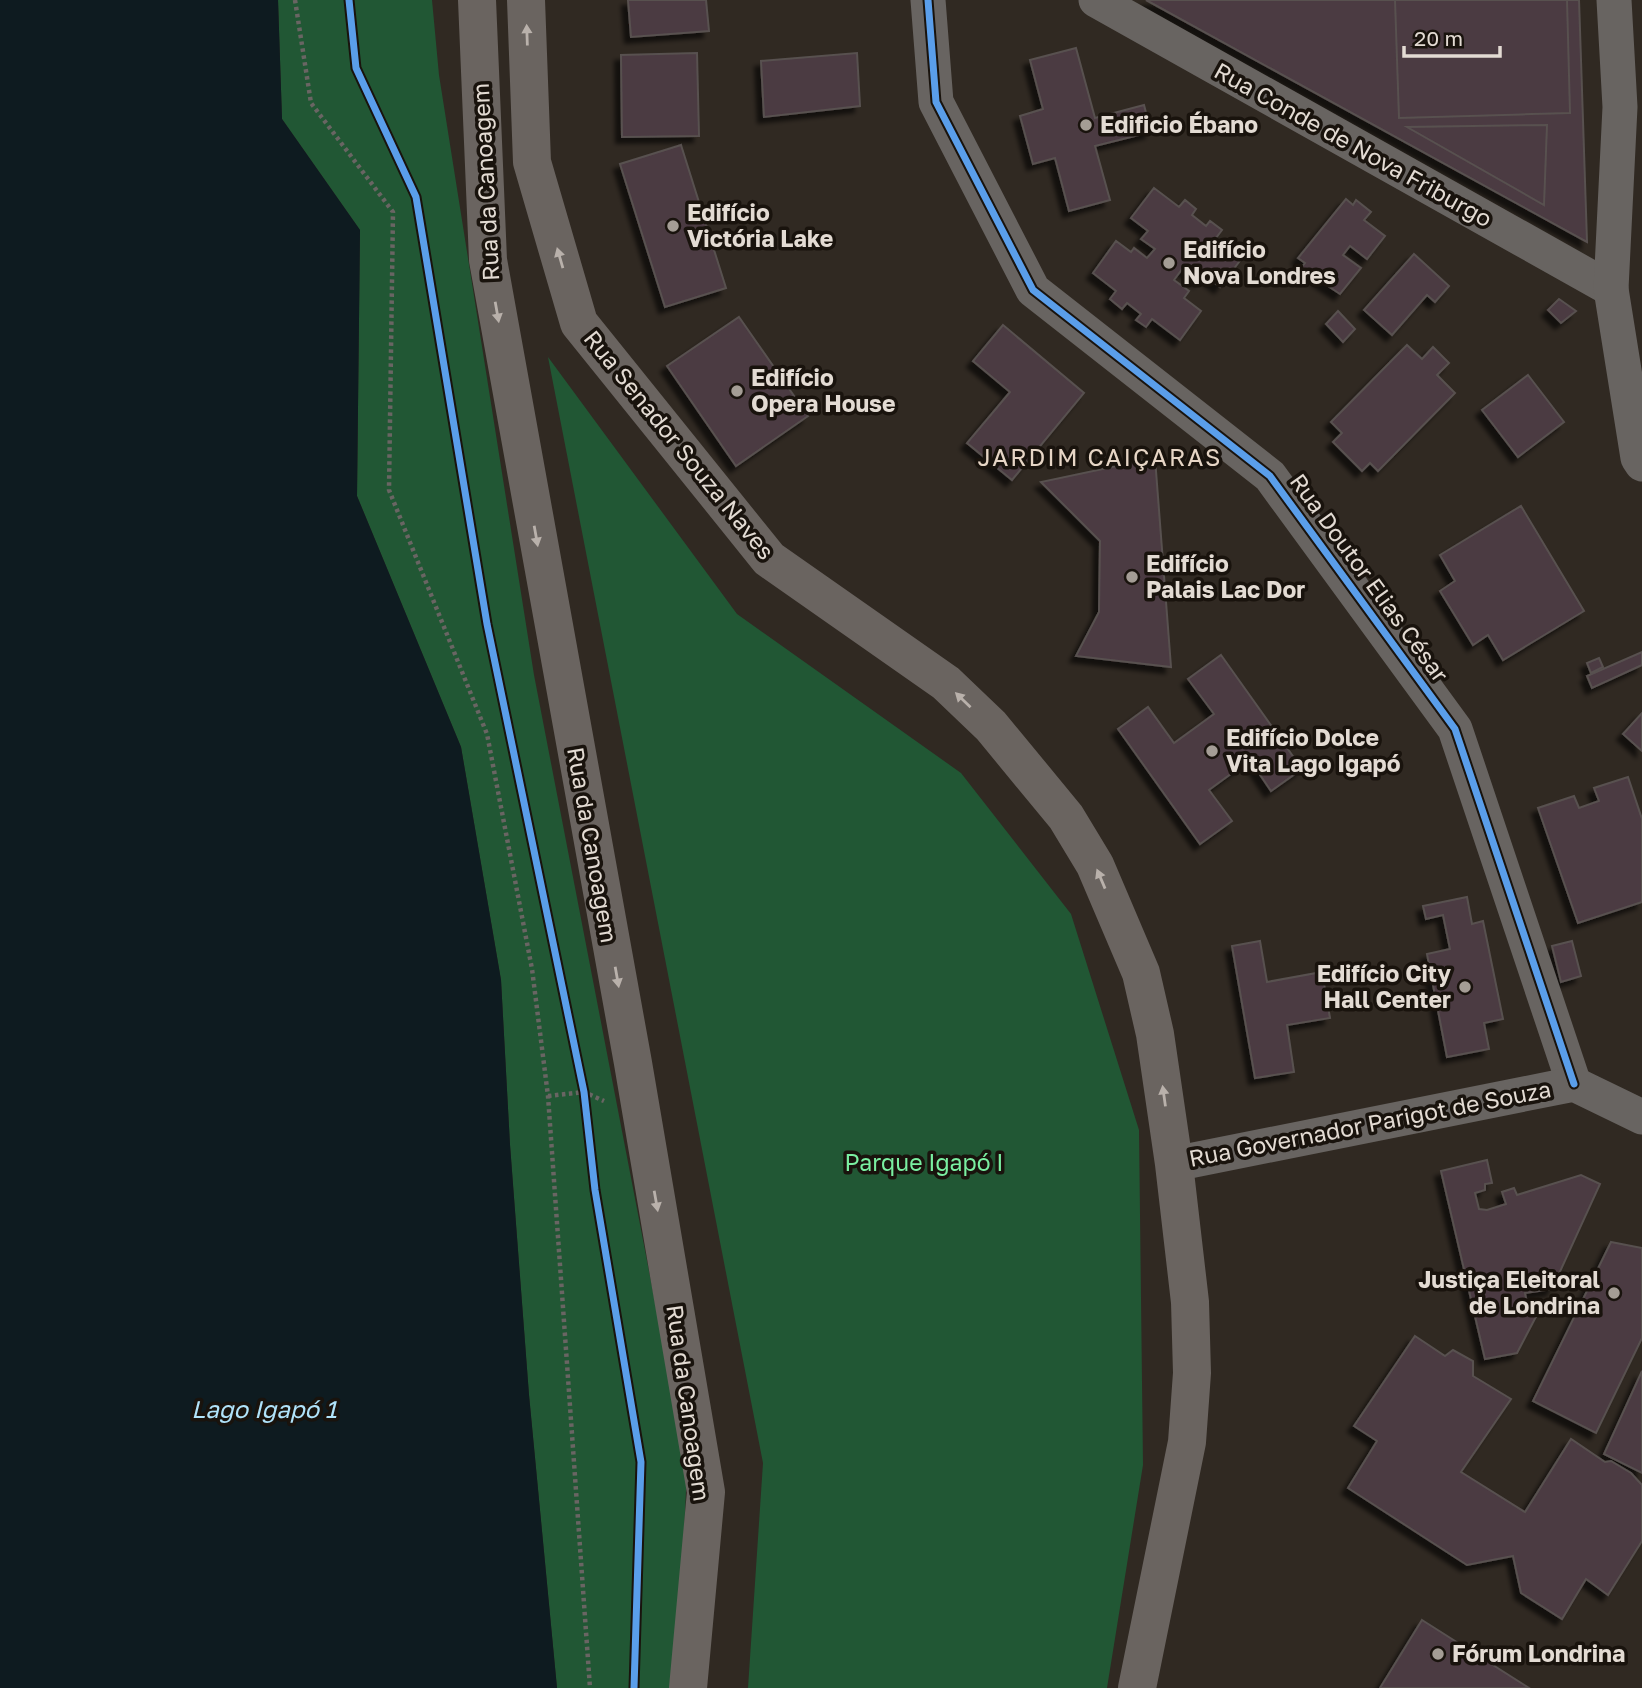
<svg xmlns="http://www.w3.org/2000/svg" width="1642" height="1688" font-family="'Golos Text',sans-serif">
<defs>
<filter id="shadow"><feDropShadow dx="-6" dy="6" stdDeviation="2" flood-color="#0009"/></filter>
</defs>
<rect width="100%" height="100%" fill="#302922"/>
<!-- green -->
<g fill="#215734">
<path d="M278,0H432L439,75L534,675L687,1468L677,1688H557L529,1395L510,1145L501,980L461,747L357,496L360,230L282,119Z"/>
<path d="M548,357L737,614L961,773L1071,914L1139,1130L1143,1465L1107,1688H748L763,1463Z"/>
</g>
<!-- water -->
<path fill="#0e1b20" d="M0,0H278L282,119L360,230L357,496L461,747L501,980L510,1145L529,1395L557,1688H0Z"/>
<!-- building -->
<g fill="#4b3a42" stroke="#585150" stroke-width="2" filter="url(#shadow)">
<path d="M628,0H706L709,31L631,37Z"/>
<path d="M1146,0H1579L1587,242Z"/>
<path d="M1395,0H1567L1570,113L1399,118Z"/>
<path d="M1076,48L1095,118L1144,105L1151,132L1095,146L1110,200L1069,211L1055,158L1033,164L1020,116L1043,109L1030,60Z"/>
<path d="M697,53L699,136L622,137L621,55Z"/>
<path d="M857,53L860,106L764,117L761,61Z"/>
<path d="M1547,125L1544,205L1407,127Z"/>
<path d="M681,145L726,288L665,307L620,164Z"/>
<path d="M1154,188L1179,207L1185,200L1196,209L1192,215L1206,226L1210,221L1222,230L1216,238L1242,258L1220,287L1204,275L1199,281L1183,268L1174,280L1189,291L1184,298L1201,311L1180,340L1152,319L1146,327L1136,320L1141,314L1127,303L1122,309L1110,299L1116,291L1093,273L1116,241L1131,252L1134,248L1147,258L1155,249L1141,239L1148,231L1131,218Z"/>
<path d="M1346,199L1353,205L1356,200L1371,212L1364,220L1385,236L1367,259L1350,246L1343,255L1361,268L1340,294L1301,268L1305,263L1298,258Z"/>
<path d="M1414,254L1449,286L1435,302L1427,295L1392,335L1364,310Z"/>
<path d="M1559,299L1576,311L1561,323L1548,310Z"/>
<path d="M1338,311L1355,329L1343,342L1326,324Z"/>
<path d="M739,317L808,416L736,466L667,366Z"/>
<path d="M1003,325L1084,393L1012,480L967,443L1010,392L973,361Z"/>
<path d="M1407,345L1422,359L1433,347L1449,363L1437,375L1455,393L1378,471L1370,463L1362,471L1333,442L1342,433L1331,422Z"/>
<path d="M1528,375L1564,422L1518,457L1482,410Z"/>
<path d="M1155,458L1171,667L1076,656L1099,612L1100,541L1041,482Z"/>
<path d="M1521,506L1584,611L1503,660L1488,635L1473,645L1440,591L1455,581L1440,555Z"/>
<path d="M1642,652V665L1592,688L1587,676Z"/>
<path d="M1221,655L1302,769L1271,791L1250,760L1209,790L1232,821L1200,844L1118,729L1148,707L1174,743L1214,714L1188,679Z"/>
<path d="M1599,658L1603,667L1591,673L1587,663Z"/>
<path d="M1642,713V751L1623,734Z"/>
<path d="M1628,777L1642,819V902L1578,923L1538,808L1574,796L1579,808L1599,801L1594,788Z"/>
<path d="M1467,897L1472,924L1483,921L1503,1019L1484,1023L1489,1049L1447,1057L1427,954L1450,949L1443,915L1426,919L1423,906Z"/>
<path d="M1260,941L1267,982L1322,972L1330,1018L1287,1025L1294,1072L1255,1078L1232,946Z"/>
<path d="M1572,941L1581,976L1561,982L1552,946Z"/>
<path d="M1487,1160L1492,1183L1485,1184V1190L1475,1193L1479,1209L1487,1210L1506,1204L1502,1192L1514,1188L1517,1195L1581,1175L1600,1184L1552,1289L1525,1293L1528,1309L1541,1307L1517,1353L1485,1359L1441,1171Z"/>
<path d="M1611,1242L1642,1248V1338L1596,1433L1533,1401Z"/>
<path d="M1415,1336L1445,1356L1453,1350L1473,1361V1376L1511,1399L1461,1472L1525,1512L1571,1439L1605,1462L1611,1461L1631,1473L1642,1485V1541L1608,1595L1586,1579L1562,1619L1521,1593L1513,1556L1467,1565L1348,1488L1377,1441L1354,1426Z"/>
<path d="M1642,1371V1473L1604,1454Z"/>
<path d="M1422,1620L1529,1688H1380Z"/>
</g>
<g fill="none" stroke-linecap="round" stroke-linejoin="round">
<!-- path -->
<g stroke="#696563" stroke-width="4.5" stroke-dasharray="3.5 3.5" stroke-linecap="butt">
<path d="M295,0L311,103L393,212L389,490L487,734L532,969L548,1096L590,1688"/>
<path d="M548,1096L584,1092L604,1101"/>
</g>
<!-- minor -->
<g stroke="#686461" stroke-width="35">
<path d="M928,0L936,102L1033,290L1270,476L1455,729L1574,1084"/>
<path d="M1096,0L1611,289"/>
<path d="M1614,0L1620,107L1611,289L1638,458L1642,464"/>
<path d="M1174,1164L1574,1084L1642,1117"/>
</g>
<!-- major -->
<g stroke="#6a6460" stroke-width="38">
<path d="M477,0L488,260L633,1063L706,1492L688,1688"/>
<path d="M526,0L532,162L579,323L769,559L946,683L991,726L1066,817L1095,865L1141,973L1155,1034L1174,1164L1190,1302L1192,1373L1187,1442L1137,1688"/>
</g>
<defs>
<g id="cycleway">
<path d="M349,0L356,68L416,197L487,624L584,1092L595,1190L641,1462L634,1688"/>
<path d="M928,0L936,102L1033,290L1270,476L1455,729L1574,1084"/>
</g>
</defs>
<!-- cycleway casing -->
<use href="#cycleway" stroke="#19130d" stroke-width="11"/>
<!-- cycleway -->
<use href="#cycleway" stroke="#5a9eea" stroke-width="7"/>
</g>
<!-- one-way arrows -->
<defs><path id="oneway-solid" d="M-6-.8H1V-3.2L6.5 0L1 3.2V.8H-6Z" transform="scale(1.75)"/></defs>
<g fill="#b9b1ab">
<use href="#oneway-solid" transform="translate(527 35) rotate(-92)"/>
<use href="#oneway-solid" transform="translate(560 258) rotate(-106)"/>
<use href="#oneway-solid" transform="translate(497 312) rotate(80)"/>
<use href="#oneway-solid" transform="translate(536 536) rotate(80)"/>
<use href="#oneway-solid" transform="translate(963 700) rotate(-136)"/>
<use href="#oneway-solid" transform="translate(1101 879) rotate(-113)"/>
<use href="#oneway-solid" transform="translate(617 977) rotate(80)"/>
<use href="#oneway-solid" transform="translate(1164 1096) rotate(-98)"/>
<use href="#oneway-solid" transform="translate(656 1201) rotate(80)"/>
</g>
<!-- markers -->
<g fill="#a49d95" stroke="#19130d" stroke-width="2.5">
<circle cx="1086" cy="125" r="7"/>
<circle cx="673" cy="226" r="7"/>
<circle cx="1169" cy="263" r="7"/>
<circle cx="737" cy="391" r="7"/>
<circle cx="1132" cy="577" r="7"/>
<circle cx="1212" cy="751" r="7"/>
<circle cx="1465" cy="987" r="7"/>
<circle cx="1614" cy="1293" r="7"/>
<circle cx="1438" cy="1654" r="7"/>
</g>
<g text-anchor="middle" stroke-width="7" stroke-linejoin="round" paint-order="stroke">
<!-- poi labels -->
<g font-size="23" font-weight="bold" fill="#e3dbd3" stroke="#19130d" text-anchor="start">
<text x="1100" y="133">Edificio Ébano</text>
<text x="687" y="221">Edifício<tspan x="687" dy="26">Victória Lake</tspan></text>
<text x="1183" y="258">Edifício<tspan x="1183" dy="26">Nova Londres</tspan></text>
<text x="751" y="386">Edifício<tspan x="751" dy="26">Opera House</tspan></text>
<text x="1146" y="572">Edifício<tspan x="1146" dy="26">Palais Lac Dor</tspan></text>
<text x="1226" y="746">Edifício Dolce<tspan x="1226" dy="26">Vita Lago Igapó</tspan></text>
<text x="1451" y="982" text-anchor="end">Edifício City<tspan x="1451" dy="26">Hall Center</tspan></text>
<text x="1600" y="1288" text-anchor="end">Justiça Eleitoral<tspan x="1600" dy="26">de Londrina</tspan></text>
<text x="1452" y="1662">Fórum Londrina</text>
</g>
<!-- street labels -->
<g font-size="23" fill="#e3dbd3" stroke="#19130d">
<text transform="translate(1353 145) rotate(29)" y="8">Rua Conde de Nova Friburgo</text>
<text transform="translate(486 182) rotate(-93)" y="8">Rua da Canoagem</text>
<text transform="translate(679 445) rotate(51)" y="8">Rua Senador Souza Naves</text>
<text transform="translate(1369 578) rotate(54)" y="8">Rua Doutor Elias César</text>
<text transform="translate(592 845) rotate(80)" y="8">Rua da Canoagem</text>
<text transform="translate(1370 1124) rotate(-11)" y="8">Rua Governador Parigot de Souza</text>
<text transform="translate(688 1403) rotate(82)" y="8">Rua da Canoagem</text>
</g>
<!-- park labels -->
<g font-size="23" fill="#7aefa1" stroke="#19130d">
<text x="924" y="1171">Parque Igapó I</text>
</g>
<!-- neighbourhood labels -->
<g font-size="24" letter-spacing="2" fill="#e6d5c5" stroke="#19130d">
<text x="1100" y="466">JARDIM CAIÇARAS</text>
</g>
<!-- water labels -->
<g font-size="24" font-style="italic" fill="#b0e3fa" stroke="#19130d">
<text x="264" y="1418">Lago Igapó 1</text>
</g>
</g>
<!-- scale -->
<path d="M1404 46v10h96v-10" fill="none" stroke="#e3dbd3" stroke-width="3.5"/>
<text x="1414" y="46" font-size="21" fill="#e3dbd3" stroke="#19130d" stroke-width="5" paint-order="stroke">20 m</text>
</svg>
